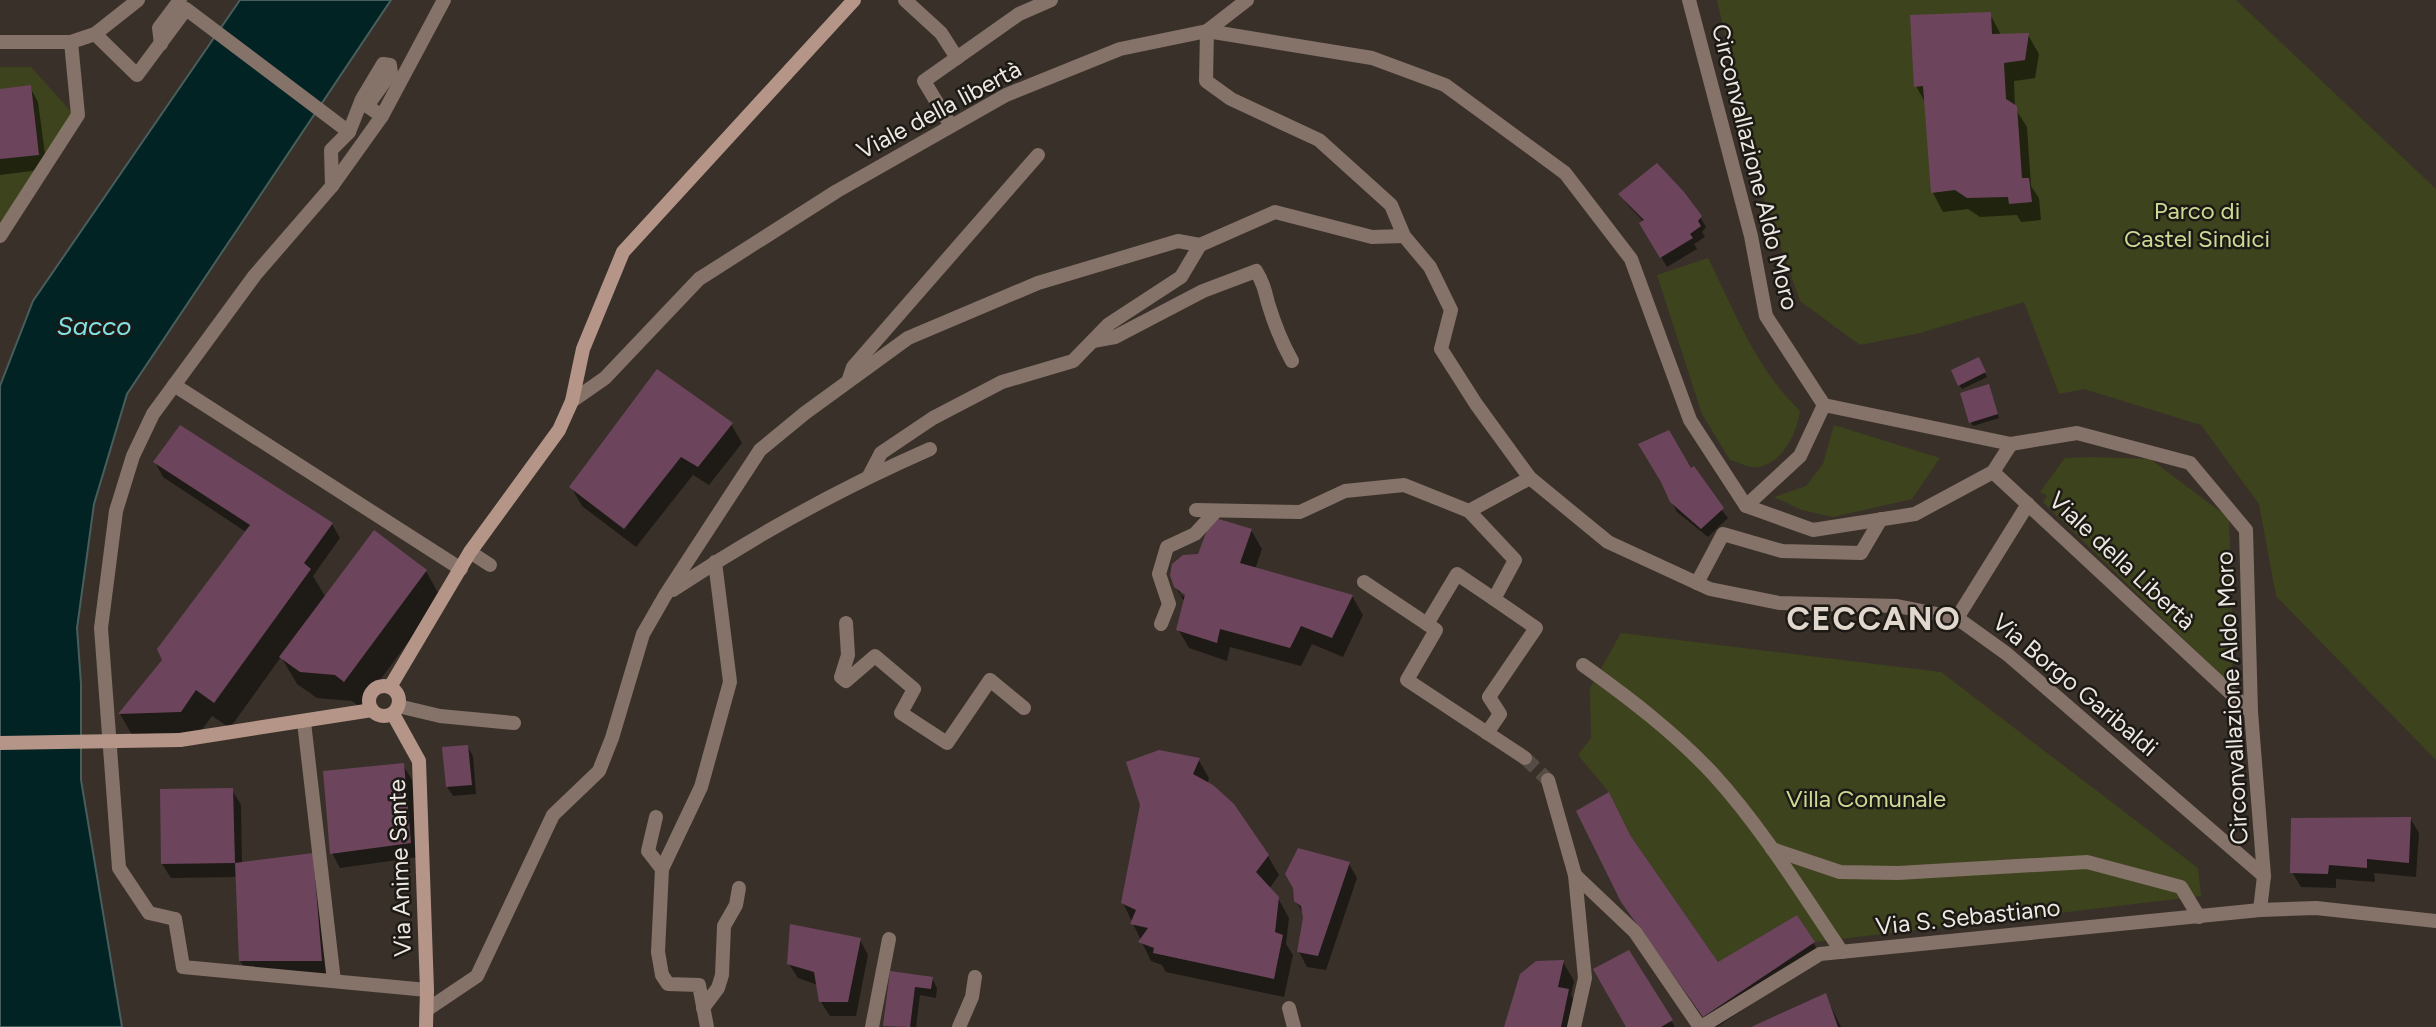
<svg xmlns="http://www.w3.org/2000/svg" width="2436" height="1027" font-family="Figtree,sans-serif">
<rect width="100%" height="100%" fill="#393129"/>
<!-- green -->
<g fill="#3d431c">
<path d="M1717,0H2236L2436,189V760L2276,596L2259,504L2201,425L2084,389L2059,394L2024,302L1920,333L1860,345L1800,301L1760,187Z"/>
<path d="M0,67H31L73,114L0,230Z"/>
<path d="M1708,258C1735,312 1756,369 1800,411C1797,434 1780,469 1752,467C1745,466 1737,462 1730,460L1702,414L1657,275Z"/>
<path d="M1834,425L1940,458L1912,499L1833,517L1802,510L1774,497L1806,486L1823,464Z"/>
<path d="M2090,457L2150,459L2229,518L2234,661L2226,680L2043,502L2047,496L2040,492L2065,458Z"/>
<path d="M1621,633L1941,672L2198,868L2201,896L1815,942L1797,915L1718,962L1630,835L1609,792L1578,755L1591,738L1590,688Z"/>
</g>
<!-- water -->
<path fill="#022324" stroke="#485e5d" stroke-width="2" d="M240,0H391L127,394L94,504L77,628L81,684V780L122,1027H0V386L33,301Z"/>
<!-- shadow -->
<g fill="#0007" fill-rule="evenodd">
<path d="M1990,14L2001,35H2028L2039,54L2035,78L2014,81L2015,108L2027,127L2031,186L2039,198L2041,220L2021,222L2017,215L1980,217L1968,209L1943,212L1933,193L1926,104L1916,86Z"/>
<path d="M30,87L38,102L47,169L0,175V91Z"/>
<path d="M1621,194L1700,217L1706,227L1702,232L1705,237L1694,244L1697,249L1667,267L1641,223L1644,222L1626,203Z"/>
<path d="M1978,359L1987,377L1962,389L1959,385Z"/>
<path d="M1988,386L1999,418L1973,426L1971,422Z"/>
<path d="M731,424L742,443L709,485L693,475L636,547L582,506L571,487Z"/>
<path d="M155,462L332,524L340,538L313,576L326,598L426,571L441,598L360,707L352,701L317,698L297,684L281,657L230,728L212,716L196,738L135,740L120,714L164,660L246,532L163,477Z"/>
<path d="M1690,470L1728,518L1708,537L1677,512L1671,501Z"/>
<path d="M1251,530L1262,549L1255,569L1352,596L1363,615L1343,657L1312,644L1301,666L1230,647L1227,661L1189,648L1178,629L1185,603L1175,586L1200,556ZM1180,590L1193,599L1191,602L1180,594Z"/>
<path d="M467,746L473,756L476,794L453,796L447,787Z"/>
<path d="M1198,759L1209,778L1207,784L1268,856L1279,875L1269,889L1278,898L1289,918L1286,944L1293,955L1284,997L1166,972L1162,965L1151,961L1123,903Z"/>
<path d="M403,765L412,780L419,857L340,868L332,853Z"/>
<path d="M232,790L241,805L242,864L312,855L330,975H249L240,961L237,877L171,878L162,864Z"/>
<path d="M2410,818L2419,833L2416,877L2374,873L2375,882L2336,879V888L2301,887L2292,872Z"/>
<path d="M1634,844L1717,965L1797,917L1822,957L1717,1027H1710L1632,917Z"/>
<path d="M1349,864L1357,878L1326,970L1307,967L1299,952L1304,915L1296,901Z"/>
<path d="M860,940L868,955L856,1016H830L821,1002L818,985L798,978L789,964Z"/>
<path d="M1628,952L1675,1027H1628Z"/>
<path d="M1563,962L1574,981L1571,995L1579,1010L1575,1027H1505Z"/>
<path d="M891,973L932,978L937,988L936,998L920,995L916,1027L885,1025Z"/>
<path d="M1825,995L1841,1027H1755Z"/>
</g>
<!-- building -->
<g fill="#6c455c">
<path d="M1991,12L1992,34L2029,33L2025,60L2004,63L2006,99L2017,106L2022,178H2029L2032,202L2009,204L2008,197L1967,198L1955,190L1931,193L1923,86L1914,87L1910,15Z"/>
<path d="M31,85L39,155L0,159V89Z"/>
<path d="M1657,163L1684,192L1702,216L1698,221L1701,226L1690,234L1693,238L1660,258L1639,223L1644,220L1618,194Z"/>
<path d="M1979,357L1986,372L1958,386L1951,370Z"/>
<path d="M657,369L733,423L698,467L681,457L624,529L569,487Z"/>
<path d="M1989,384L1998,414L1969,423L1960,393Z"/>
<path d="M180,425L333,523L304,563L311,569L214,703L196,690L181,712L118,714L162,660L157,649L250,525L153,462Z"/>
<path d="M1669,430L1691,468L1694,466L1724,508L1701,529L1670,502L1661,482L1638,444Z"/>
<path d="M1212,517L1252,529L1240,563L1353,595L1332,638L1301,626L1290,648L1220,629L1217,643L1176,630L1185,595L1174,587L1170,575L1172,564L1183,555L1198,554Z"/>
<path d="M374,530L427,570L344,682L335,675L300,672L279,657Z"/>
<path d="M468,745L472,785L446,787L442,747Z"/>
<path d="M1159,750L1200,758L1193,774L1213,785L1234,804L1269,855L1256,872L1279,897L1275,932L1283,935L1274,979L1153,953L1154,948L1138,942L1148,928L1130,924L1136,910L1121,903L1140,805L1126,762Z"/>
<path d="M404,763L411,843L330,854L323,771Z"/>
<path d="M233,788L235,863L161,864L160,789Z"/>
<path d="M1609,792L1630,835L1718,962L1797,915L1815,942L1703,1017L1621,902L1576,811Z"/>
<path d="M2411,817L2409,863L2367,859V868L2329,865L2328,874L2290,873L2291,818Z"/>
<path d="M1298,848L1350,862L1318,956L1297,952L1303,918L1301,906L1294,901L1293,888L1285,874Z"/>
<path d="M313,853L322,961H239L235,863Z"/>
<path d="M790,924L861,938L848,1002H819L814,972L787,964Z"/>
<path d="M1629,950L1673,1020L1661,1027H1626L1593,969Z"/>
<path d="M1564,960L1558,987L1569,989L1561,1027H1504L1520,974L1536,961Z"/>
<path d="M890,971L933,977L931,989L915,987L910,1027L883,1026Z"/>
<path d="M1826,993L1838,1027H1751Z"/>
</g>
<g fill="none" stroke-linecap="round" stroke-linejoin="round">
<!-- pedestrian-tunnel -->
<path stroke="#544c45" stroke-width="14" stroke-dasharray="14 7" stroke-linecap="butt" d="M1525,758L1548,780"/>
<!-- service -->
<g stroke="#857269" stroke-width="14">
<path d="M1697,583L1723,534L1782,551L1861,553L1881,519"/>
<path d="M304,722L334,981"/>
<path d="M175,919L183,967L427,990"/>
</g>
<!-- pedestrian -->
<g stroke="#857269" stroke-width="14">
<path d="M95,34L137,75L186,9L349,132L331,150L332,186"/>
<path d="M161,44L159,28L180,0"/>
<path d="M349,132L362,99L383,64L390,65L391,73L367,106L382,116"/>
<path d="M1093,341L1115,337L1203,291L1256,271C1263,282 1265,291 1268,303C1274,323 1282,343 1292,361"/>
<path d="M1469,511L1515,560L1494,599L1536,628L1489,697L1500,714L1487,733"/>
<path d="M470,552L490,565"/>
<path d="M1364,582L1436,630L1407,680L1525,758"/>
<path d="M846,623L848,655L841,677L846,681L875,656L914,689L901,713L947,743L990,680L1024,708"/>
<path d="M1427,624L1457,574L1494,599"/>
<path d="M1548,780L1575,875"/>
<path d="M1772,849L1840,872L1898,873L2087,862L2181,887L2199,917"/>
<path d="M658,952L662,975L668,984L699,985L707,1027"/>
<path d="M703,1008L718,988L722,975L724,926L736,905L739,888"/>
<path d="M959,1027L972,997L975,977"/>
</g>
<!-- minor -->
<g stroke="#857269" stroke-width="14">
<path d="M905,0L941,33L957,58"/>
<path d="M1247,0L1207,31L1206,81L1231,99L1319,140L1391,205L1404,236L1430,267L1451,310L1441,349L1476,404L1530,478L1608,542L1710,589L1779,603L1897,606L1957,618L2007,654L2264,876"/>
<path d="M1689,0L1751,236L1766,316L1824,405L2011,444L2077,433L2190,463L2246,530L2251,712L2264,876L2260,910L2316,908L2436,921"/>
<path d="M0,42H71L95,34L138,0"/>
<path d="M951,126L924,81L1019,14L1051,0"/>
<path d="M0,236L78,115L71,42"/>
<path d="M849,379L853,367L1038,155"/>
<path d="M174,385L461,569"/>
<path d="M572,401L605,378L699,279L837,191L1006,95L1120,49L1207,31L1372,58L1445,85L1565,173L1631,259L1690,420L1746,506L1813,530L1915,514L1993,472L2011,444"/>
<path d="M1993,472L2251,712"/>
<path d="M869,476L881,453L933,418L1002,382L1073,361L1109,324L1181,277L1200,245"/>
<path d="M1746,506L1800,456L1824,405"/>
<path d="M1196,510L1300,512L1345,491L1404,485L1469,511L1530,478"/>
<path d="M673,590C754,536 841,488 930,449"/>
<path d="M1957,618L2028,504"/>
<path d="M1161,624L1169,604L1159,574L1167,547L1195,534L1216,511"/>
<path d="M1583,665C1629,698 1675,733 1714,775C1762,828 1802,893 1842,952"/>
<path d="M398,706L440,716L514,723"/>
<path d="M656,817L648,851L662,869"/>
<path d="M1575,875L1635,932L1700,1027"/>
<path d="M175,919L149,913L119,868L101,628L116,511L133,456L153,414L255,275L332,186L382,116L444,0"/>
<path d="M658,952L662,869L701,787L730,682L715,562"/>
<path d="M1289,1008L1294,1027"/>
<path d="M428,1009L477,976L553,815L599,771L612,738L643,634L666,594L760,450L805,413L908,338L1038,283L1178,241L1200,245L1275,212L1372,237L1404,236"/>
<path d="M872,1027L889,939"/>
<path d="M1574,1027L1585,978L1575,875"/>
<path d="M1701,1027L1820,954L2260,910"/>
</g>
<!-- secondary -->
<g stroke="#b49587" stroke-width="14">
<circle cx="384" cy="701" r="15"/>
<path d="M390,687L470,552L559,430L572,401L583,349L623,252L854,0"/>
<path d="M393,714L419,761L427,990L426,1027"/>
<path d="M180,740L372,710"/>
</g>
<!-- secondary-bridge -->
<path stroke="#b49587" stroke-width="14" d="M0,743L180,740"/>
</g>
<g text-anchor="middle" stroke-width="5" stroke-linejoin="round" paint-order="stroke">
<!-- street labels -->
<g font-size="24" fill="#ede8e2" stroke="#1d1a16">
<text transform="translate(939 110) rotate(-28)" y="8">Viale della libertà</text>
<text transform="translate(1755 167) rotate(76)" y="8">Circonvallazione Aldo Moro</text>
<text transform="translate(2122 561) rotate(43)" y="8">Viale della Libertà</text>
<text transform="translate(2075 685) rotate(40)" y="8">Via Borgo Garibaldi</text>
<text transform="translate(2232 698) rotate(-93)" y="8">Circonvallazione Aldo Moro</text>
<text transform="translate(400 868) rotate(-92)" y="8">Via Anime Sante</text>
<text transform="translate(1968 917) rotate(-6)" y="8">Via S. Sebastiano</text>
</g>
<!-- park labels -->
<g font-size="24" fill="#ceda94" stroke="#1d1a16">
<text x="2197" y="219">Parco di<tspan x="2197" dy="28">Castel Sindici</tspan></text>
<text x="1866" y="807">Villa Comunale</text>
</g>
<!-- water labels -->
<g font-size="26" font-style="italic" fill="#80e2e5" stroke="#1d1a16">
<text x="94" y="335">Sacco</text>
</g>
<!-- district labels -->
<g font-size="32" font-weight="bold" letter-spacing="2" fill="#e1d7cd" stroke="#1d1a16">
<text x="1874" y="630">CECCANO</text>
</g>
</g>
</svg>
